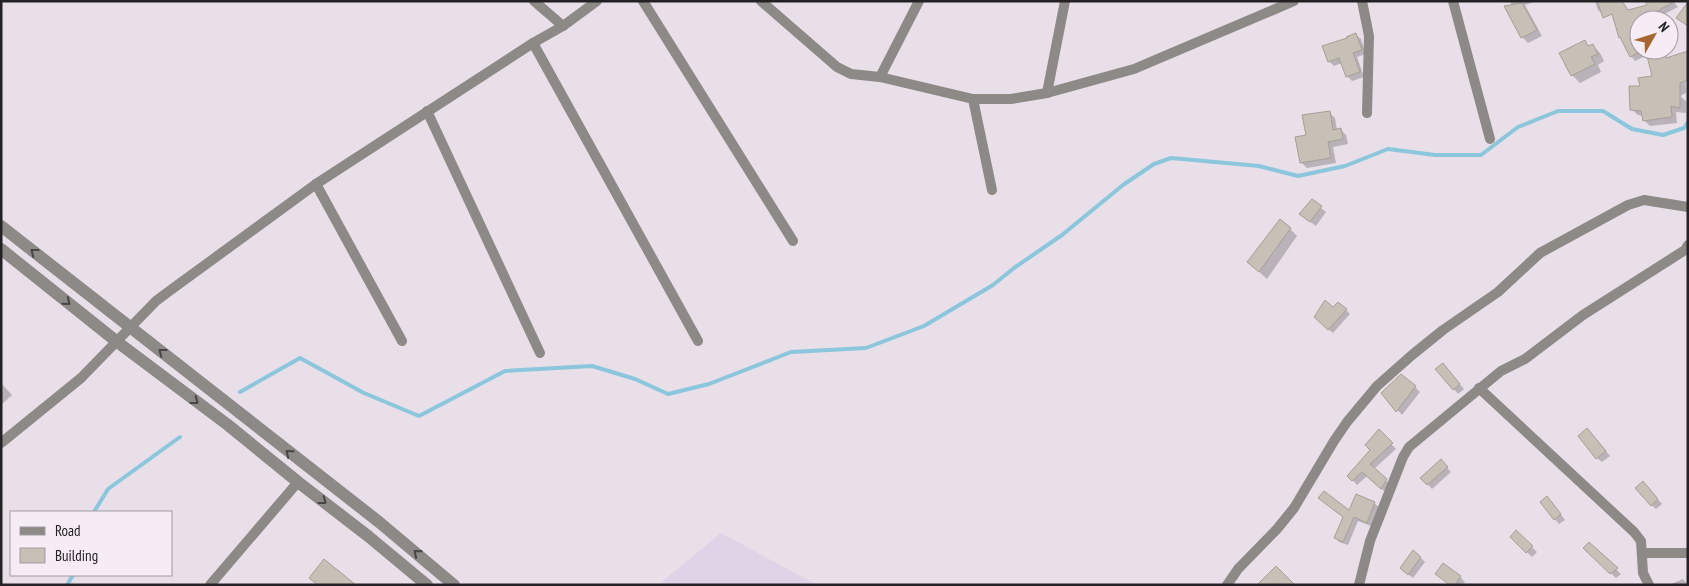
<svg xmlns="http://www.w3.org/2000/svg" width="1689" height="586" font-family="'PT Sans Narrow',sans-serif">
<rect width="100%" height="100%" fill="#e8dfe8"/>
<!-- industrial -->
<path fill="#dfd3e7" d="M721,533L817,585H658Z"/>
<!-- shadow -->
<g fill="#0003">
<path d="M1510,1H1537L1525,5L1542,36L1528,43L1522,37Z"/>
<path d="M1595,1H1616L1629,11L1649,6L1647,1H1658L1659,3L1673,1L1678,7L1653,20H1639V37L1635,38L1639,43V50H1644L1647,55L1635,61L1631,56L1620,37L1612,12L1604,15L1598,10Z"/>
<path d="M1356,35L1361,39L1366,54L1357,57L1364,77L1352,81L1347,76L1342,63L1334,66L1329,61Z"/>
<path d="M1585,42L1590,47L1592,45L1600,53L1604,61L1598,65L1601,72L1580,83L1572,75L1561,54Z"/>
<path d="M1665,55L1668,58L1685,61L1686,93L1680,96L1686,101V113L1676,112L1677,123L1650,126L1644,120L1643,116L1638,115L1631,109L1642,87L1653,77Z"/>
<path d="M1329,112L1335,118L1337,130L1340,129L1346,135L1348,144L1333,147L1336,163L1307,168L1301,162L1307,136Z"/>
<path d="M1312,201L1326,212L1316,226L1300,214Z"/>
<path d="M1290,229L1297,236L1267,279L1256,269Z"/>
<path d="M1346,310L1350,314L1333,333L1320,322Z"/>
<path d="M1437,369H1447L1464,389L1458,394Z"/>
<path d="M1,383L12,395L1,405Z"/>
<path d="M1415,387L1420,392L1402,415L1382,393Z"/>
<path d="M1379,431L1396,449L1374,469L1391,485L1386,493L1367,476L1357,485L1349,476L1372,450Z"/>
<path d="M1592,434L1610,456L1602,462L1597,458Z"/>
<path d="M1441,461L1451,472L1432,489L1422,478Z"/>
<path d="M1648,488L1662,504L1656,509L1651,505Z"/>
<path d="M1541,502H1552L1565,520L1559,524Z"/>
<path d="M1374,503L1379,507L1371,526L1358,521L1348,545L1339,542L1335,537L1350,512Z"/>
<path d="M1516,532L1537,552L1532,557L1511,537Z"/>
<path d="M1589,543L1621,574L1616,578L1585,548Z"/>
<path d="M1421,558L1425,562L1413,578L1406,573Z"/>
<path d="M1437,574L1460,577L1465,582L1462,585H1450Z"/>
<path d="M1683,579L1688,585H1669Z"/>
</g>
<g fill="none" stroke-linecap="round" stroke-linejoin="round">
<!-- stream -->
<g stroke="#8bc6dd" stroke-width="4">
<path d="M240,392L300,358L364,393L419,416L505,371L592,366L635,379L668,394L709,384L791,352L866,348L924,326L993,285L1014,268L1062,235L1123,185L1154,164L1171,158L1259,166L1298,176L1345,166L1388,149L1435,155H1481L1518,127L1558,111H1603L1632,129L1663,135L1684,128L1688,122"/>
<path d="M94,512L108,489L180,437"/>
<path d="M67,585L73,575"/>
</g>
</g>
<!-- building -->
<g fill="#c6c0b6" stroke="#a59f95">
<path d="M1597,1H1622L1628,10L1647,5L1645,1L1674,2L1637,22L1639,31L1632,33L1639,44V50H1644L1630,57L1620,37L1619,38L1612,14L1603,18Z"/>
<path d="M1688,2V26L1676,18Z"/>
<path d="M1522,3L1537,30L1521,38L1504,6Z"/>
<path d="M1356,33L1362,50L1353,53L1360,72L1346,77L1339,58L1328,62L1322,46L1347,38L1346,37Z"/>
<path d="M1585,40L1588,46L1593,44L1598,54L1591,57L1595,64L1571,76L1559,53Z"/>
<path d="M1688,51V80L1680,83V108L1671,106L1672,117L1643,121L1641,111L1630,110L1629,86H1640L1638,78L1652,76L1647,56L1665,53L1666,58Z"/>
<path d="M1330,111L1333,130L1341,128L1343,139L1328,142L1331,158L1300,163L1295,137L1306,135L1302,115Z"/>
<path d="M1312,199L1322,206L1310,222L1299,214Z"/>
<path d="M1280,219L1291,228L1259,272L1247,262Z"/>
<path d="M1325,300L1333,307L1338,302L1347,309L1328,330L1314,317Z"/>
<path d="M1443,363L1460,384L1453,390L1435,369Z"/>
<path d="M1401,374L1416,386L1396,412L1381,393Z"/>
<path d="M1587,428L1606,451L1596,459L1578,436Z"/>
<path d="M1379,429L1393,443L1370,464L1387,479L1381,489L1362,472L1352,481L1347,476L1370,450L1365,445Z"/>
<path d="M1441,459L1448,467L1427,485L1420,478Z"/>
<path d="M1643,481L1658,499L1651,506L1635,488Z"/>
<path d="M1324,491L1349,510L1356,494L1375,502L1367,523L1354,517L1343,542L1334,538L1343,517L1318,498Z"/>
<path d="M1547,496L1561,514L1554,520L1540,502Z"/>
<path d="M1516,530L1533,546L1526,553L1510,537Z"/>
<path d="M1589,542L1618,568L1610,574L1583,548Z"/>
<path d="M1413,550L1421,557L1408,575L1400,568Z"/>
<path d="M324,559L356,585H318L309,578Z"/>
<path d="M1443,563L1461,576L1455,585H1450L1435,574Z"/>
<path d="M1276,566L1295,585H1257Z"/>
</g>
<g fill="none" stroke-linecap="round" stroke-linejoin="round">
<!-- minor -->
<g stroke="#8d8986" stroke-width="10">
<path d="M534,1L563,26"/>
<path d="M643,1L793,241"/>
<path d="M761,1L837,67L851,74L880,77L973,99H1011L1047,93L1134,69L1294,1"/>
<path d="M1362,1L1369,36L1367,113"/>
<path d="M1453,1L1490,139"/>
<path d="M533,43L698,341"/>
<path d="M880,77L919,1"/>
<path d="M1047,93L1065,1"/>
<path d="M973,99L992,190"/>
<path d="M427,111L540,353"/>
<path d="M316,184L402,341"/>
<path d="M1479,388L1634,532L1641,541L1643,573L1649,585"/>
<path d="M1,443L81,378L156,301L168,292L316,184L533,43L563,26L597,1"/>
<path d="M1642,553H1688"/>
<path d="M210,585L298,482"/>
<path d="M1227,585L1238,569L1277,529L1294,508L1334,441L1347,422L1377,386L1412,355L1443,330L1498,292L1540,253L1628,205L1644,200L1688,207"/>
<path d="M1359,585L1370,541L1403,457L1409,447L1501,371L1525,359L1583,315L1685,250L1688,245"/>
</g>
<!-- tertiary -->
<g stroke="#8d8986" stroke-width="12">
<path d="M1,226L379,522L454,585"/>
<path d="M1,249L116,341L228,425L298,482L368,536L427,585"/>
</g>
</g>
<!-- one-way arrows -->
<defs><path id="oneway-chevron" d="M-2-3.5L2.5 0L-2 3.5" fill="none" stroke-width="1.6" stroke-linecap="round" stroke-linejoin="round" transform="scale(1.25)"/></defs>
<g stroke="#494546">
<use href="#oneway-chevron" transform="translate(34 252) rotate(-142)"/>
<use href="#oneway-chevron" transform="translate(67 302) rotate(39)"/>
<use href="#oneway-chevron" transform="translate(162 352) rotate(-142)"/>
<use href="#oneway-chevron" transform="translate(195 401) rotate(37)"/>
<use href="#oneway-chevron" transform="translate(289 453) rotate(-141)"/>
<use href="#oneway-chevron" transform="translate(323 501) rotate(37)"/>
<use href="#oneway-chevron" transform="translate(417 553) rotate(-140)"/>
</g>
<!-- border -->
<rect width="1689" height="586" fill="none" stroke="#242124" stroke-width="5"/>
<!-- legend -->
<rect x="10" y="511" width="162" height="65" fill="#f5ecf5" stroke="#a19ba1"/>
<rect x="20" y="527" width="25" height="8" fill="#8d8986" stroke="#a19ba1"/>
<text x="55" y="536" font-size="15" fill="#242124">Road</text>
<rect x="20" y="548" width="25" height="15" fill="#c6c0b6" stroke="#a19ba1"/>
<text x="55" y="561" font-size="15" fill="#242124">Building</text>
<!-- north arrow -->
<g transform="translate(1654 35) rotate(51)"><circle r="24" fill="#f5ecf5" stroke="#a19ba1"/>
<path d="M0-4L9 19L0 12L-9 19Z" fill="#a76630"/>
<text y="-8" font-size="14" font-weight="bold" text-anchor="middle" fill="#242124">N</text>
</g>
</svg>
